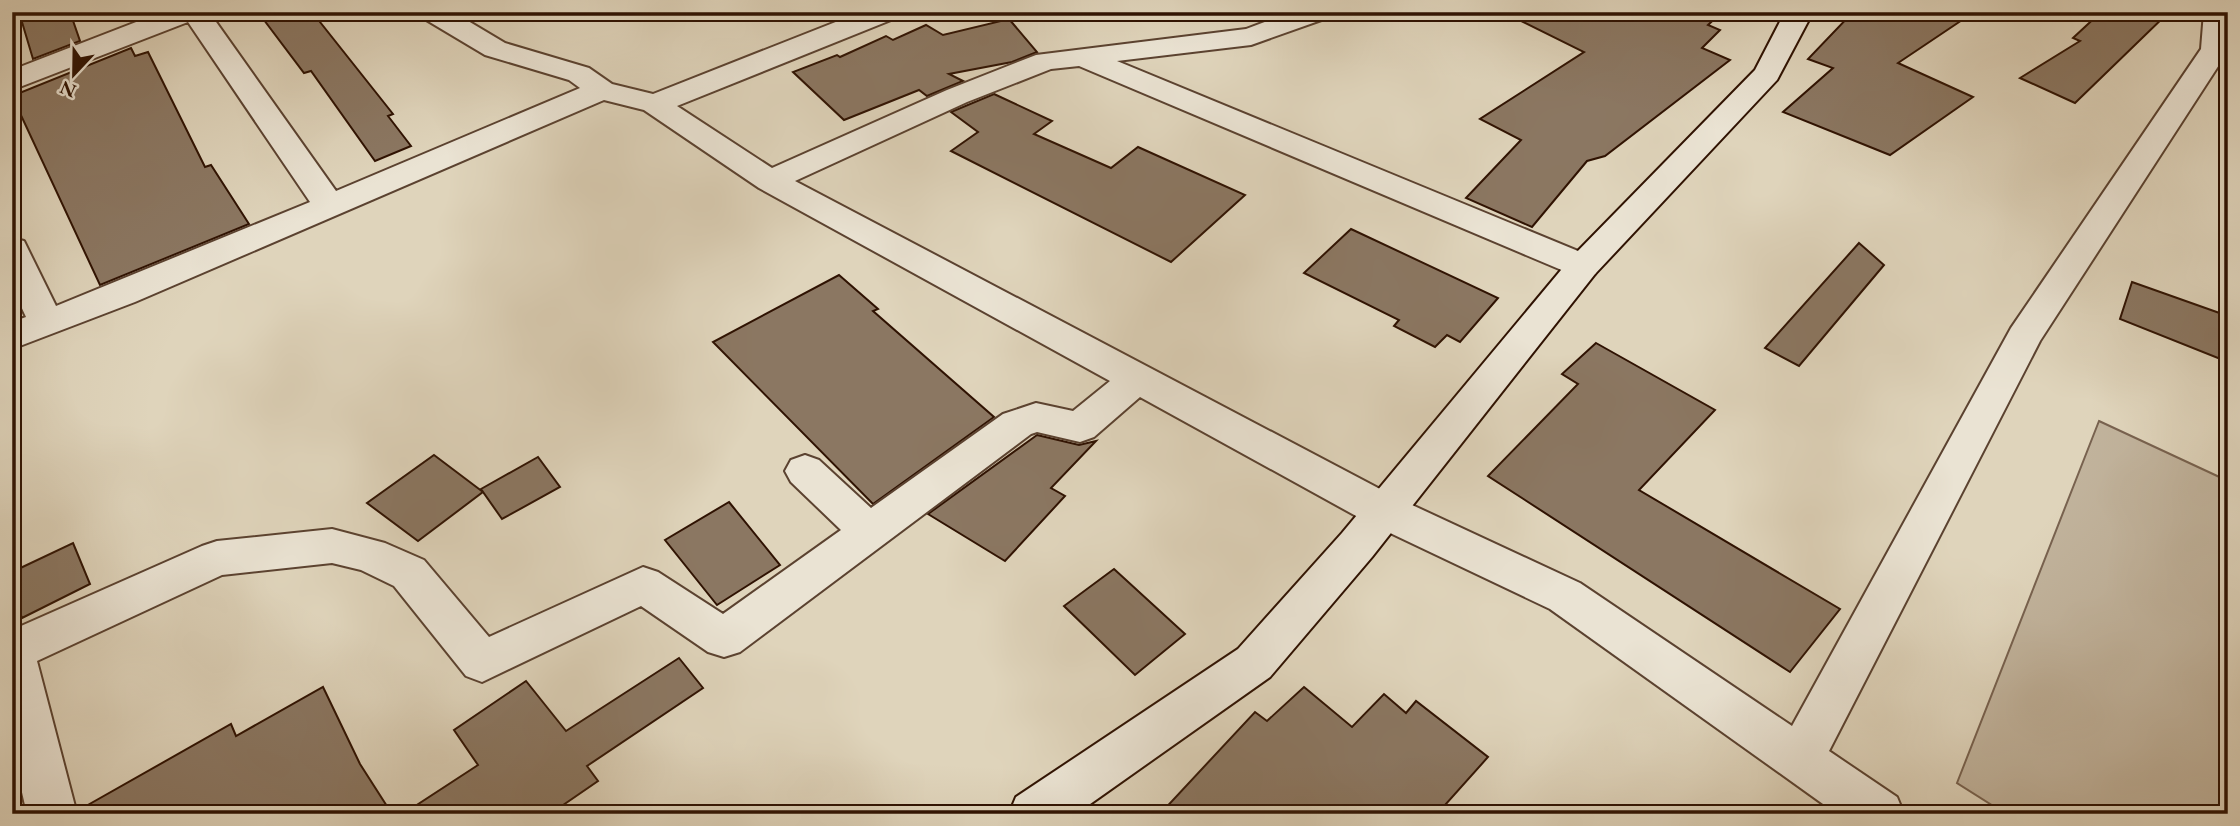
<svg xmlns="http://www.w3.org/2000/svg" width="2240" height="826" font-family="'EB Garamond',serif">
<rect width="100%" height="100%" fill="#dfd4bb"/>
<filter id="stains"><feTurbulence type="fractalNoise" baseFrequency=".00286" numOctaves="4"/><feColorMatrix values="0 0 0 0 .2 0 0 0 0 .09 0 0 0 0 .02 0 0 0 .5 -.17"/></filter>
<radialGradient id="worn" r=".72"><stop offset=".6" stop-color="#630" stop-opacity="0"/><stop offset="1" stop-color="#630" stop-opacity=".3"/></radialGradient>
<!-- green -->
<path fill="#c1b39c" stroke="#78624f" stroke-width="2" d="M2099,421L2228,481V814H2006L1957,783Z"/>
<!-- building -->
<g fill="#8b7762" stroke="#2f1202" stroke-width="2">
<path d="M19,12H70L80,41L33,59Z"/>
<path d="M258,12H312L393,114L388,116L411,146L375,161L311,71L304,73Z"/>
<path d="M1503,12H1722L1708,25L1720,30L1702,48L1730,60L1605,156L1587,161L1532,227L1466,198L1521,140L1480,119L1584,52Z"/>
<path d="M1853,12H1974L1898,63L1973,97L1890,155L1783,112L1833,68L1808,59Z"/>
<path d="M2101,12H2169L2075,103L2020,78L2080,41L2073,38Z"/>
<path d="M1009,19L1037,52L1012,62L949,74L963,81L927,96L919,90L844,120L793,72L837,55L840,57L886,36L893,40L926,25L943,35Z"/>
<path d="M131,48L135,56L148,52L205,167L211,165L249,224L100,285L12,96Z"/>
<path d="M994,94L1052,121L1034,134L1111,168L1138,147L1245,195L1171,262L951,151L978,132L951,112Z"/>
<path d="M1351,229L1498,298L1460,342L1447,335L1435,347L1394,326L1399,320L1304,273Z"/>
<path d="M1859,243L1884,265L1799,366L1765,348Z"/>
<path d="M839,275L878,309L873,311L994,417L873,504L713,342Z"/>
<path d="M2132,282L2228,316V362L2120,319Z"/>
<path d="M1596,343L1715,410L1639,490L1840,609L1790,672L1488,476L1578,384L1562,374Z"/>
<path d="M1037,435L1079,445L1096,441L1051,488L1065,496L1005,561L928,514Z"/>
<path d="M434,455L483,492L481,489L538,457L560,487L502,519L483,492L418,541L367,503Z"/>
<path d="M729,502L780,565L717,605L665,540Z"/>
<path d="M73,543L90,584L22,618L12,589V572Z"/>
<path d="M1114,569L1185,634L1135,675L1064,606Z"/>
<path d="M679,658L703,688L587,766L598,781L550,814H403L478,765L454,730L526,681L566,731Z"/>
<path d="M323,687L360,764L392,814H79V810L231,724L236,736Z"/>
<path d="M1304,687L1352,727L1384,694L1406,713L1416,701L1488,757L1437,814H1160L1255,712L1267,721Z"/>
</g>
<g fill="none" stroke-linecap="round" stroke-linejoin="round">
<defs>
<path id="street" d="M162,12H209L336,191L580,88L569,80L485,55L423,18L420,12H453L505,43L589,68L612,84L653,94L861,12H899L896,18L677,106L772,168L947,90L1036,55L1246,29L1291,12H1330L1327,18L1251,45L1117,61L1595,258L1600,266L1595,274L1583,277L1571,274L1079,66L1051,69L967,102L795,181L1397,498L1580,583L1792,726L2011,328L2201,49L2204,12H2228V51L2040,341L1829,751L1897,797L1904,814H1837L1550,609L1367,522L1140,397L1094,437L1080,442L1037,432L1031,434L740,652L724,657L708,652L641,606L482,682L466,676L394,586L361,570L332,563L222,575L37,661L77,814H27L12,749V630L202,546L217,541L332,529L385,543L424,560L489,637L643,567L658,572L723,614L841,530L791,482L785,471L791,460L805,455L819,460L871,508L1003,414L1036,403L1073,411L1110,381L759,188L644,110L604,100L135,302L12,349V322L26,317L12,287V238L24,241L56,306L310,202L188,22L12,90V70Z"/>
<path id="secondary" d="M1785,12H1813L1777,80L1595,274L1372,557L1270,677L1076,814H1009L1016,797L1238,649L1342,533L1571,258L1755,70Z"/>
</defs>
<!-- street casing -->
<use href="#street" stroke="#5b4230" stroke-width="4"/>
<!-- secondary casing -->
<use href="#secondary" stroke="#2f1202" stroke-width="4"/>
<!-- street -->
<use href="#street" fill="#eae3d3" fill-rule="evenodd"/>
<!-- secondary -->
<use href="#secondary" fill="#eae3d3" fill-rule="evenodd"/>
</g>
<!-- margin -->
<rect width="2240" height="826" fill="none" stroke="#dfd4bb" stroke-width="42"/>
<rect x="14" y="14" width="2212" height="798" fill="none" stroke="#2f1202" stroke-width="3.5"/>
<rect x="21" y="21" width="2198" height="784" fill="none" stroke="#2f1202" stroke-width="2"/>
<!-- north arrow -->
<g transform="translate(74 74) rotate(202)" stroke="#eae3d3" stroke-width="5" paint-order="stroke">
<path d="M0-5L12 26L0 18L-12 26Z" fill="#2f1202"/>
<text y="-10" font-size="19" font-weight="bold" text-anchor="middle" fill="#2f1202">N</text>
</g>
<rect width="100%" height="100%" filter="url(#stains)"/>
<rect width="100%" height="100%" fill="url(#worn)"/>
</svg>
